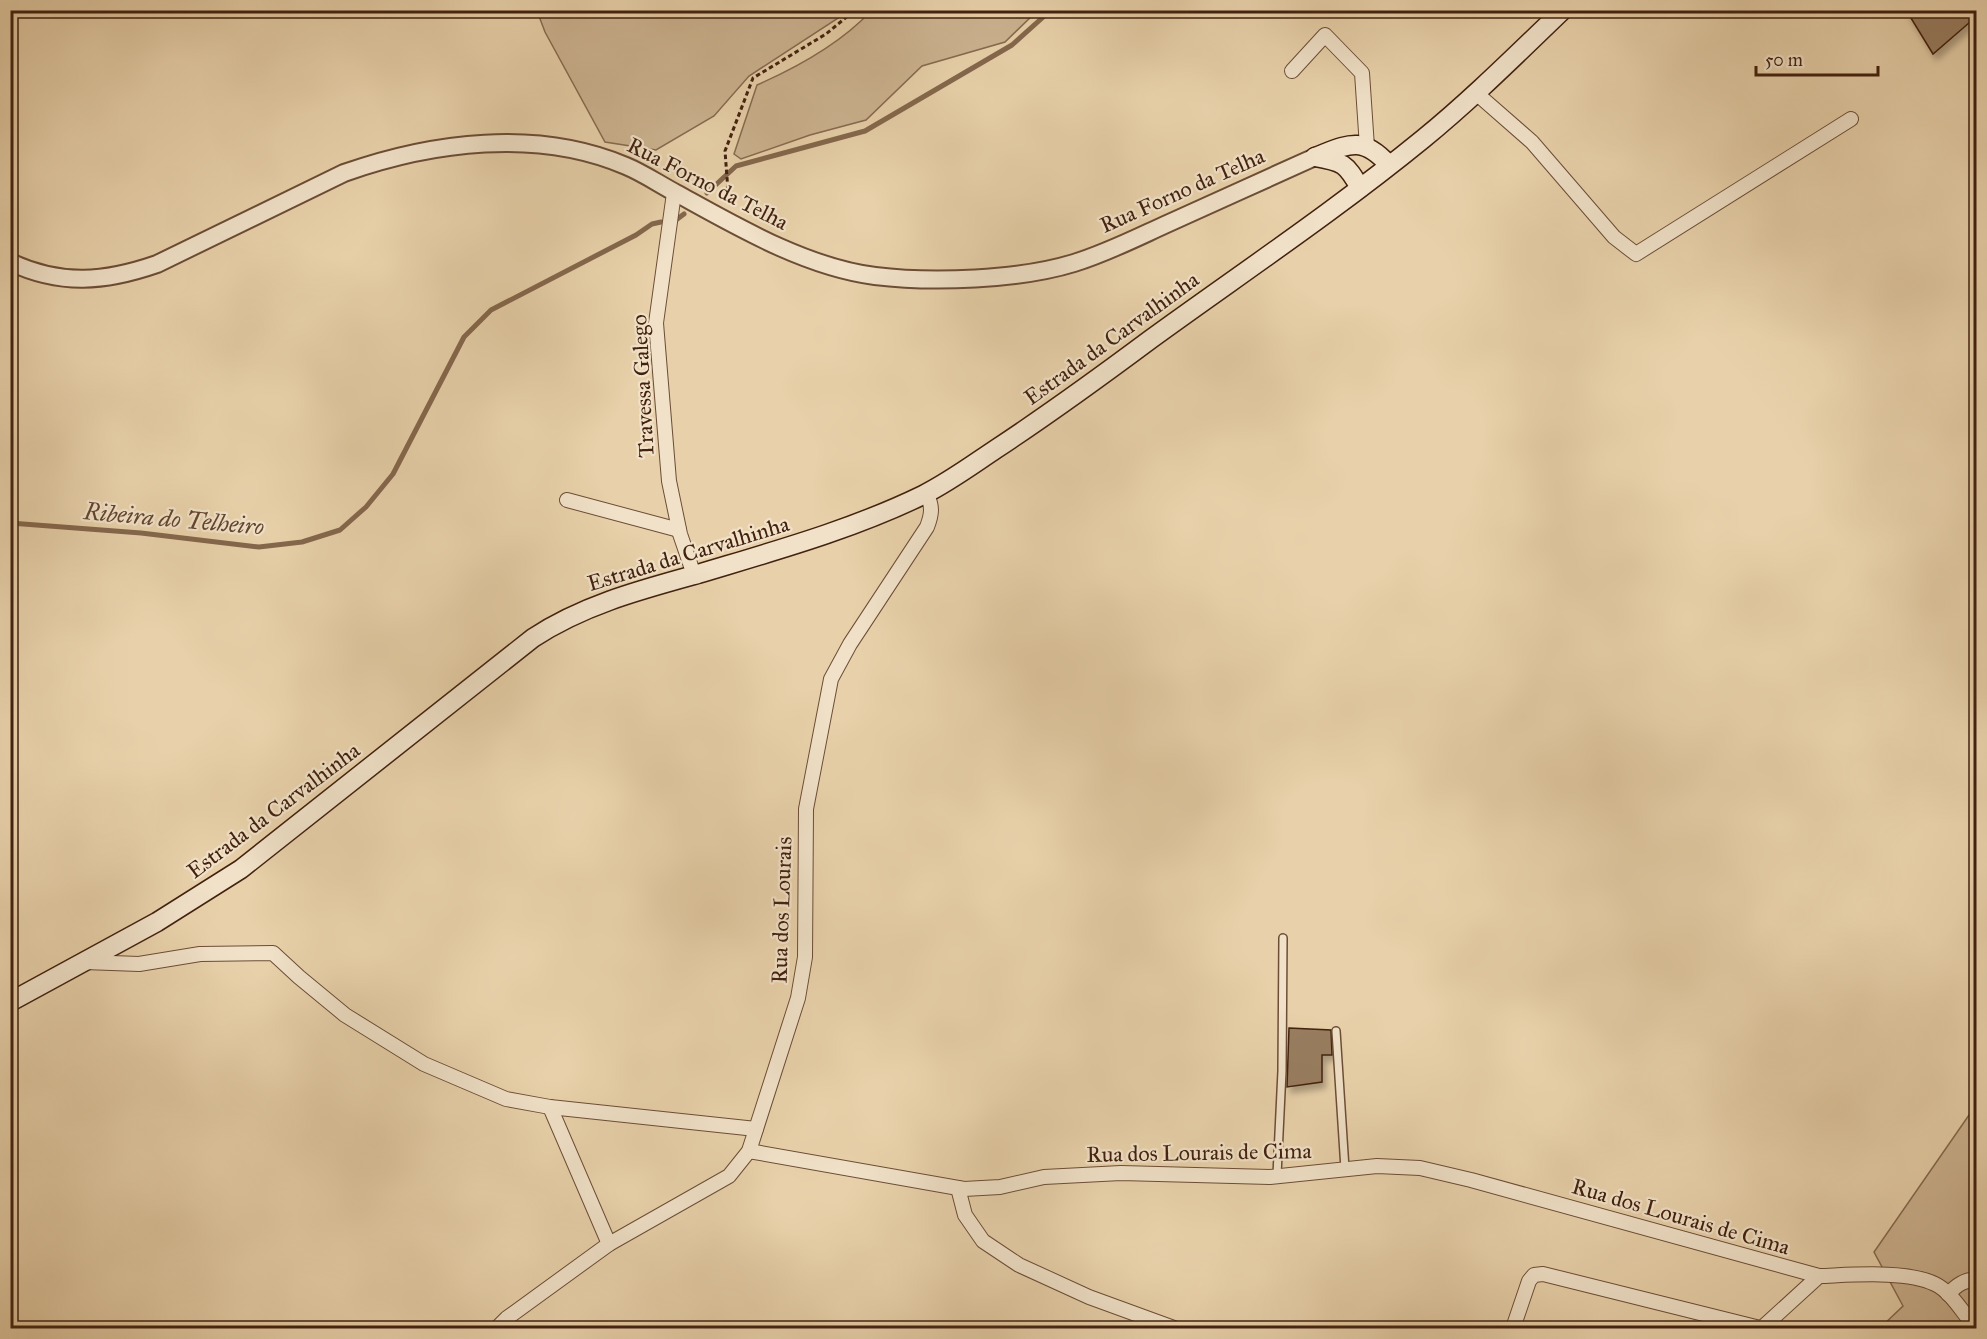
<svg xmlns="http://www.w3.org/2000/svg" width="1987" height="1339" font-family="'IM FELL Great Primer',serif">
<defs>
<filter id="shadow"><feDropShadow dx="3.5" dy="6" stdDeviation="3" flood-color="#0004"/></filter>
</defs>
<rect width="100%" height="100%" fill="#e8d1aa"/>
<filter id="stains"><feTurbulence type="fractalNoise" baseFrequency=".00333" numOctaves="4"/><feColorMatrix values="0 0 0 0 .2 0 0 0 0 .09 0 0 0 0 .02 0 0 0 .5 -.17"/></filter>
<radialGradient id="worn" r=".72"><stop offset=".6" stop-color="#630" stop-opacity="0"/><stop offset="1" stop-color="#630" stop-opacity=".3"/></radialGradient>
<!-- green -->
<g fill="#ccb390" stroke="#876a50" stroke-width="1.5">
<path d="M537,11H849L749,76L714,116L656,150L605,142L545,32Z"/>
<path d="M871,11H1037L1005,42L922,66L866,120L810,135L741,159L734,154L757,85C798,67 840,44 871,11Z"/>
<path d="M1976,1105V1328H1880L1903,1306L1874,1252Z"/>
</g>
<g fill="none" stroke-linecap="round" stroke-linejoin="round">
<!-- stream -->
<g stroke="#84674c" stroke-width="5">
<path d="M707,193L736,166L865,131L1012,45L1051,10"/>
<path d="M676,220L684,214"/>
<path d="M10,523L141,533L259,547L302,542L340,530L366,507L393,474L464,337L491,310L636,235L652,224L661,222"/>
</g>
</g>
<!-- building -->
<g fill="#987d60" stroke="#42210f" stroke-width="1.5" filter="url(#shadow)">
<path d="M1906,10H1977V16L1933,54Z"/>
<path d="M1289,1028L1331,1030L1332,1055H1322V1082L1287,1087Z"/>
</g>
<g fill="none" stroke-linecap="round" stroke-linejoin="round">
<defs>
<g id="service">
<path d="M1336,1031L1345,1169"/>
<path d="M1277,1175L1282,1071L1283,938"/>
</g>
<g id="minor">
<path d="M1292,71L1325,35L1362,73L1367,147"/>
<path d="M1476,93L1532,142L1614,237L1636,254L1851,119"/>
<path d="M674,193L656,323L669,481L680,534L694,575"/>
<path d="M567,500L679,530"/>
<path d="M84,962L139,964L200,954L273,953L299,977L345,1015L424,1064L506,1099L550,1107L756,1129"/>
<path d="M550,1107L609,1244"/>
<path d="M749,1151L964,1189L1000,1187L1044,1177L1121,1173L1270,1177L1377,1166L1420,1168L1471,1180L1819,1276C1851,1275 1907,1270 1935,1284C1952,1292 1964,1315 1976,1328"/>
<path d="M958,1188L965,1215L983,1241L1019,1265L1089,1297L1174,1328"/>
<path d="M1948,1294C1957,1285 1964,1280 1976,1279"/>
<path d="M497,1328L507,1318L609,1244L729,1176L749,1151L798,998L805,957L806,809L831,679L850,644L927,527C932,514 933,506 926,493"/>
<path d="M1513,1328L1529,1281L1534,1275L1543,1274L1760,1328"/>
<path d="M1762,1328L1819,1276"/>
</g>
<path id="tertiary" d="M10,262C61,286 105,282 157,264L344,173C432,142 537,128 626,166C643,173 659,184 676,193C736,226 805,267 875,276C932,283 1019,280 1074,263C1107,253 1138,237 1169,223C1218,201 1266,179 1315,157"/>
<g id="secondary">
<path d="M1315,157C1349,144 1362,135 1389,165"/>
<path d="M1315,157C1343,162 1346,163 1360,188"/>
<path d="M10,1002L157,922L241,869L533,638C583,605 640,590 698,574C774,551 851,530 923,495C949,482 972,465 996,449C1049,414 1100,377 1151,339C1242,273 1336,210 1423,139C1472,99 1517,54 1563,10"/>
</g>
</defs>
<!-- service casing -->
<use href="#service" stroke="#6c4d36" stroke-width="10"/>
<!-- minor casing -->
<use href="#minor" stroke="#6c4d36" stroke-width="16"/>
<!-- tertiary casing -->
<use href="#tertiary" stroke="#6c4d36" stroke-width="20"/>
<!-- secondary casing -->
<use href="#secondary" stroke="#42210f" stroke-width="21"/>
<!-- path -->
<path stroke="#42210f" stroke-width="3" stroke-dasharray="4.5 3" stroke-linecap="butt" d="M729,204L725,151L753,78L826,34L855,10"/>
<!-- service -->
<use href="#service" stroke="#f0e1c8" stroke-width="7"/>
<!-- minor -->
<use href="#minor" stroke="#f0e1c8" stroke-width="14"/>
<!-- tertiary -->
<use href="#tertiary" stroke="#f0e1c8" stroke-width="16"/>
<!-- secondary -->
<use href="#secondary" stroke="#f0e1c8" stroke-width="18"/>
</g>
<g text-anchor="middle" stroke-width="4.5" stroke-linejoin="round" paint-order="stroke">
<!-- street labels -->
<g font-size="22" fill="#42210f" stroke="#f0e1c8">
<text transform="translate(708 183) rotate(27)" y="8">Rua Forno da Telha</text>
<text transform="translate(1182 190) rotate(-24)" y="8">Rua Forno da Telha</text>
<text transform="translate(1111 338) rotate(-36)" y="8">Estrada da Carvalhinha</text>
<text transform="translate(642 386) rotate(-93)" y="8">Travessa Galego</text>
<text transform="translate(688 553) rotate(-17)" y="8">Estrada da Carvalhinha</text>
<text transform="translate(273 810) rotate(-37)" y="8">Estrada da Carvalhinha</text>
<text transform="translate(781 910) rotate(-88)" y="8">Rua dos Lourais</text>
<text transform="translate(1199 1152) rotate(-1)" y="8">Rua dos Lourais de Cima</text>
<text transform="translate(1681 1216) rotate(16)" y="8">Rua dos Lourais de Cima</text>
</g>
<!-- water labels -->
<g font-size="24" font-style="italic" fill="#63442e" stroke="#f0e1c8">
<text transform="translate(174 519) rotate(5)" y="8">Ribeira do Telheiro</text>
</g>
</g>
<!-- margin -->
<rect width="1987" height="1339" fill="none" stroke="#e8d1aa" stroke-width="36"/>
<rect x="12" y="12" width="1963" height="1315" fill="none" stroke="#42210f" stroke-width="3"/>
<rect x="18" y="18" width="1951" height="1303" fill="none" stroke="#42210f" stroke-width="1.5"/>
<!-- scale -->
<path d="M1756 66v9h122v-9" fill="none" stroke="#42210f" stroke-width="3"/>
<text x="1765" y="66" font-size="18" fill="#42210f" stroke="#f0e1c8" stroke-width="4.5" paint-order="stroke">50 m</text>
<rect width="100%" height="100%" filter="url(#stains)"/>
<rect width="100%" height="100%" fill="url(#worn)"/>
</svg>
